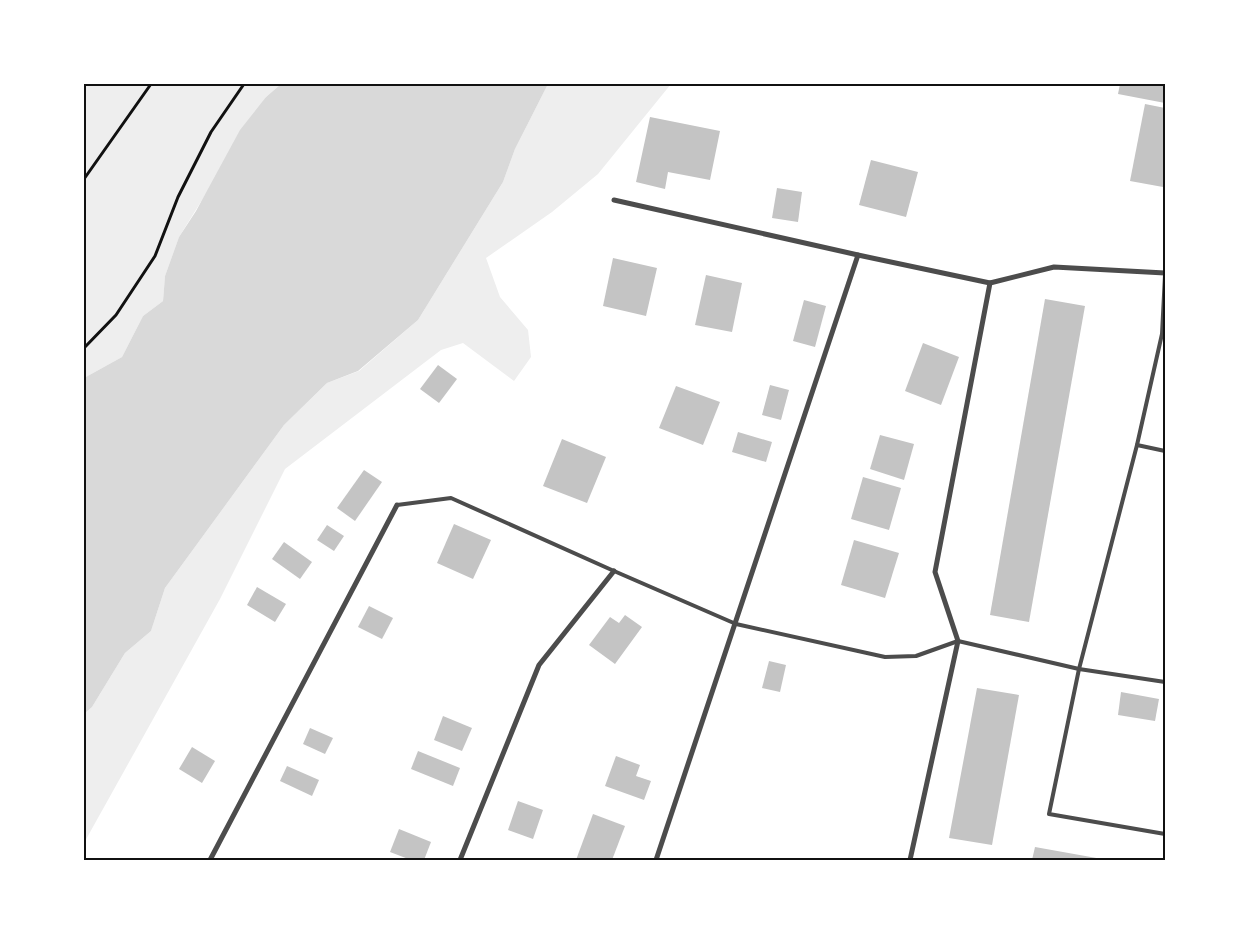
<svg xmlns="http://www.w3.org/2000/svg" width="1249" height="944" font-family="'IBM Plex Sans',sans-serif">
<rect width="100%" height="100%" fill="#fff"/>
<!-- green -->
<g fill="#eee">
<path d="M84,84H281L266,97L179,237L165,276L163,301L143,316L122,357L84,378Z"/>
<path d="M548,84H671L598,174L552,212L486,258L500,297L528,330L531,357L514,381L463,343L441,350L285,469L220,599L84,843V714L92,707L125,653L151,631L165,588L284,425L327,383L359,371L418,320L503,182L515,149Z"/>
</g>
<!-- water -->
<path fill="#d9d9d9" d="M281,84H548L515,149L503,182L418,320L358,371L327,383L284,425L165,588L151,631L125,653L92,707L84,714V378L122,357L143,316L163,301L165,276L179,237L196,211L240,130L266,97Z"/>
<!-- building -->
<g fill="#c4c4c4">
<path d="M1120,84H1165V103L1118,94Z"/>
<path d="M1145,104L1165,108V176L1163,187L1130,181Z"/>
<path d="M650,117L720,131L710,180L668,172L665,189L636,182Z"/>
<path d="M871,160L918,172L906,217L859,205Z"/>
<path d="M777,188L802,192L798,222L772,218Z"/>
<path d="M613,258L657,268L646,316L603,306Z"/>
<path d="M706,275L742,283L732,332L695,325Z"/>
<path d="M1045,299L1085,306L1029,622L990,615Z"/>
<path d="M804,300L826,306L815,347L793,341Z"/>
<path d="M923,343L959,357L941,405L905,391Z"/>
<path d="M438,365L457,379L439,403L420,389Z"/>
<path d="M770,385L789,390L781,420L762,415Z"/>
<path d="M676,386L720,402L703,445L659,428Z"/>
<path d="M738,432L772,442L766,462L732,452Z"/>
<path d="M880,435L914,444L904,480L870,469Z"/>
<path d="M562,439L606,457L587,503L543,486Z"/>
<path d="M364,470L382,482L355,521L337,508Z"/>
<path d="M863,477L901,488L889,530L851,519Z"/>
<path d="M454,524L491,540L473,579L437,563Z"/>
<path d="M327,525L344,536L334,551L317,540Z"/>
<path d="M854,540L899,553L885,598L841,585Z"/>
<path d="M284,542L312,562L300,579L272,559Z"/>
<path d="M257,587L286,604L275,622L247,605Z"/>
<path d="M369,606L393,618L382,639L358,627Z"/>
<path d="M625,615L642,627L615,664L589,645L610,617L619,623Z"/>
<path d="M769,661L786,665L780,692L762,688Z"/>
<path d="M977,688L1019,695L992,845L949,838Z"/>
<path d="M1121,692L1159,699L1155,721L1118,715Z"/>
<path d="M443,716L472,728L462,751L434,740Z"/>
<path d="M310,728L333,738L325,754L303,744Z"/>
<path d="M192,747L215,761L202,783L179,769Z"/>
<path d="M418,751L460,768L453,786L411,769Z"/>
<path d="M616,756L640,765L636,776L651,781L644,800L605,786Z"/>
<path d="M287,766L319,780L312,796L280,781Z"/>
<path d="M518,801L543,810L533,839L508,830Z"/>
<path d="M593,814L625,826L612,860H576Z"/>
<path d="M399,829L431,842L424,860H411L390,852Z"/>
<path d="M1035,847L1102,859V860H1032Z"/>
</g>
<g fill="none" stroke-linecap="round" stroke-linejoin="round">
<!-- path -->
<g stroke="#111" stroke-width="3">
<path d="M84,179L151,84"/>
<path d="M84,348L116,315L155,256L178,197L211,132L244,84"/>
</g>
<!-- service -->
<g stroke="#4c4c4c" stroke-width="4">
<path d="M1165,275L1162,334L1137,445L1079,669L1049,814L1165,834"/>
<path d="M1137,445L1165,451"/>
<path d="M397,505L451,498L614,571L736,624L885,657L916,656L958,641L1079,669L1165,682"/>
</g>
<!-- minor -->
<g stroke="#4c4c4c" stroke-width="5">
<path d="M614,200L858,255L990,283"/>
<path d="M210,860L397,505"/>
<path d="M460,860L539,665L614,571"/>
<path d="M656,860L858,255"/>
<path d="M910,860L958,641L935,572L990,283L1054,267L1165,273"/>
</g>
</g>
<!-- border -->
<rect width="1249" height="944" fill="none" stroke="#ffffff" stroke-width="170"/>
<rect x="85" y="85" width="1079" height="774" fill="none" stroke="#111" stroke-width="2"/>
</svg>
